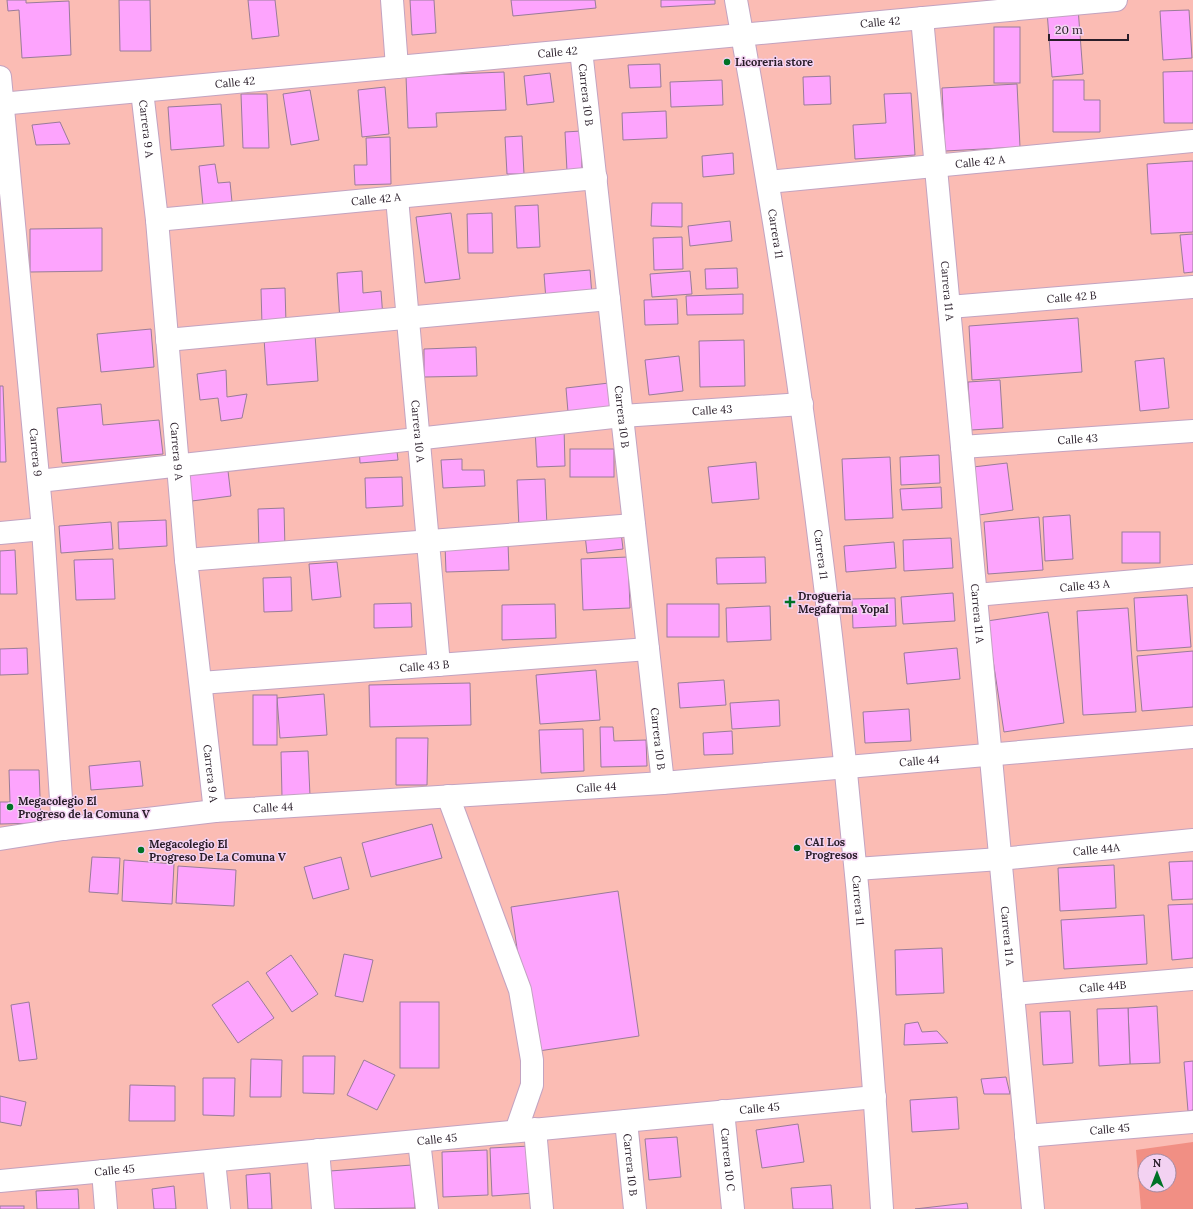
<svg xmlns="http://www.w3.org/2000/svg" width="1193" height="1209" font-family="Lora,serif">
<rect width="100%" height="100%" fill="#f3d2f2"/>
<!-- green -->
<path fill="#fbbcb4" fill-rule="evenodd" d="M0,0H1193V1209H0ZM1145,1161H1169V1185H1145Z"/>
<!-- forest -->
<path fill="#f18f84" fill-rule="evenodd" d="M1193,1142V1209H1141L1136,1150ZM1145,1161H1169V1185H1145Z"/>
<!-- building -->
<g fill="#fda4fd" stroke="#9a7c99">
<path d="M7,0H26V3L69,1L71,55L22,58L19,10L8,11Z"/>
<path d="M119,0H150L151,51H120Z"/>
<path d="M248,0H275L279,36L252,39Z"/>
<path d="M410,0H434L436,33L412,35Z"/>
<path d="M511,0H595L596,8L513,16Z"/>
<path d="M661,0H715V4L661,7Z"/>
<path d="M1078,8L1083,74L1052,77L1047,11Z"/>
<path d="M1189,10L1192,58L1163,60L1160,11Z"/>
<rect x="994" y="27" width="26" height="56"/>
<path d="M660,64L661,87L630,88L628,65Z"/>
<path d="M1193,71V123H1164L1163,72Z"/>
<path d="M504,72L506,110L436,113L437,127L408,128L406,76Z"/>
<path d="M550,73L554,102L527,105L524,76Z"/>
<path d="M830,76L831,104L804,105L803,77Z"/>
<path d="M722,80L723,105L671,107L670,82Z"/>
<path d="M1053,80H1084V100H1100V132H1053Z"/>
<path d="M1017,84L1020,147L945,151L942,88Z"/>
<path d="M385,87L389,134L362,137L358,90Z"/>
<path d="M310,90L319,140L291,145L283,94Z"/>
<path d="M911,93L915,155L855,159L853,125L886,123L884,94Z"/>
<path d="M241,94H267L269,148H243Z"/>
<path d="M221,104L224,146L171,150L168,107Z"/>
<path d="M666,111L667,138L623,140L622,113Z"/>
<path d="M60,122L70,144L36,145L32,125Z"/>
<path d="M581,131L582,170L567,171L565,132Z"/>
<path d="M522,136L524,174H507L505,137Z"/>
<path d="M390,137L391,184L355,185L354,165H367L366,138Z"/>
<path d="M733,153L734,174L703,177L702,156Z"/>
<path d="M1193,161V232L1151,234L1147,164Z"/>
<path d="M215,164L218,183L230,182L232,202L203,205L199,166Z"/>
<path d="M652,203H682V227L651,226Z"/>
<path d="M538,205L540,247L517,248L515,206Z"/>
<path d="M451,213L460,279L425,283L416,217Z"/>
<path d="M492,213L493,253H468L467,214Z"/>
<path d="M730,221L732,241L690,246L688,226Z"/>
<path d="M102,228V271L30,272V229Z"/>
<path d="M1193,234V272L1184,273L1180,235Z"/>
<path d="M682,237L683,269L654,270L653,238Z"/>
<path d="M737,268L738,288L706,289L705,269Z"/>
<path d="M590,270L592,296L546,300L544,274Z"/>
<path d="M362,271L363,293L381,291L383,318L340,322L337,273Z"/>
<path d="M690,271L692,294L652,297L650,274Z"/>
<path d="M285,288L286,324L262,325L261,289Z"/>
<path d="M743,294V314L687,315L686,296Z"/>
<path d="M677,299L678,324L645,325L644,300Z"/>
<path d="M1078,318L1082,372L972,380L969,326Z"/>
<path d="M151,329L154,367L101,372L97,334Z"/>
<path d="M315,334L318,381L267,385L264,338Z"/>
<path d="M744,340L745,386L700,387L699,341Z"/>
<path d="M476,347L477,376L424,377V349Z"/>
<path d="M679,356L683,391L649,395L645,360Z"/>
<path d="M1164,358L1169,408L1140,411L1135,361Z"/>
<path d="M226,370L227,397L247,394L242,418L221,421L218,398L200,400L197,374Z"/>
<path d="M1000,380L1003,428L971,430L968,382Z"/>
<path d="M609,383L612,408L568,412L566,388Z"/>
<path d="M0,386H3L6,462H0Z"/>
<path d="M101,404L103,425L159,420L163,454L62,463L57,408Z"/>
<path d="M564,427L565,466L537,467L535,428Z"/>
<path d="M396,443L398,460L360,463L359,445Z"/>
<rect x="570" y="449" width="44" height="28"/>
<path d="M939,455L940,483L901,485L900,457Z"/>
<path d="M890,457L893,518L845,520L842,459Z"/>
<path d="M462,459V470H484L485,486L443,488L441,460Z"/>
<path d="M756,462L759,499L712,503L708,467Z"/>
<path d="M1007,463L1013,510L979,515L973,467Z"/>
<path d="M228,471L231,496L184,502L181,476Z"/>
<path d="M402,477L403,506L366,508L365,478Z"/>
<path d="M545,479L547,527L519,528L517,480Z"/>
<path d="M941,487L942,508L902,510L900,489Z"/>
<path d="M284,508L285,550L259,551L258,509Z"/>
<path d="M1070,515L1073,559L1045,561L1043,517Z"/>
<path d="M1039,517L1043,570L988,574L984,522Z"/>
<path d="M166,520L167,546L119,549L118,522Z"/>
<path d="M111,522L113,549L61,553L59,526Z"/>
<path d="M621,532L623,549L587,553L585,535Z"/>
<rect x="1122" y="532" width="38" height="31"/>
<path d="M951,538L953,568L904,571L903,540Z"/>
<path d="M894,542L896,568L846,572L844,546Z"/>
<path d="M508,543L509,570L446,572L445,545Z"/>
<path d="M15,550L17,594H0V551Z"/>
<path d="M628,557L630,608L583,610L581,559Z"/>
<path d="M765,557L766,583L717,584L716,558Z"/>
<path d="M113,559L115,599L76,600L74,560Z"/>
<path d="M337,562L341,597L312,600L309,564Z"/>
<path d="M291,577L292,611L264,612L263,578Z"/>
<path d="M953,593L955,621L903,624L901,597Z"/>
<path d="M1187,595L1191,647L1137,651L1134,598Z"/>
<path d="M895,598L896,626L853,628L852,599Z"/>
<path d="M411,603L412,627L374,628V604Z"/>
<path d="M555,604L556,638L502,640V605Z"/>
<rect x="667" y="604" width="52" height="33"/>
<path d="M770,606L771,640L727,642L726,608Z"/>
<path d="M1128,608L1136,712L1083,715L1077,611Z"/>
<path d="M1048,612L1064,723L1004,732L987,621Z"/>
<path d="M27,648L28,674L0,675V649Z"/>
<path d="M957,648L960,679L907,684L904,653Z"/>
<path d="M1193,651V707L1142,711L1137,656Z"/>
<path d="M596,670L600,720L540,724L536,675Z"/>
<path d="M724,680L726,705L680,708L678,683Z"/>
<path d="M470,683L471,725L370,727L369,685Z"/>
<path d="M324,694L327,735L280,738L277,698Z"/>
<rect x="253" y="695" width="24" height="50"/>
<path d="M779,700L780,726L732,729L730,703Z"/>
<path d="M909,709L911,741L865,743L863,712Z"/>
<path d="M600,727H613L614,741L646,740L647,766L601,767Z"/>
<path d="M583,729L584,771L541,773L539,730Z"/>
<path d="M732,731L733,754L704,755L703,733Z"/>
<path d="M396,738H428L427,785H396Z"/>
<path d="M308,751L310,796L282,797L281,752Z"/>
<path d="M140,761L143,786L91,790L89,766Z"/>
<path d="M9,770H39L41,823L0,824V802H10Z"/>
<path d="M432,824L442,858L371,877L362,843Z"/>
<path d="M92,857L120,858L118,894L89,892Z"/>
<path d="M341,857L349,889L313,899L304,867Z"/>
<path d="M124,860L174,864L172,904L122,901Z"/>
<path d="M1193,861V899L1172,900L1169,862Z"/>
<path d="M1114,865L1116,908L1060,911L1058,868Z"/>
<path d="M178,866L236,870L234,906L176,903Z"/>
<path d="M618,891L639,1036L532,1052L511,907Z"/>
<path d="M1193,904V958L1172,960L1168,905Z"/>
<path d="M1144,915L1147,964L1064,969L1061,920Z"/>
<path d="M942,948L944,993L896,995L895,950Z"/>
<path d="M344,954L373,960L363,1002L335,996Z"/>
<path d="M291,955L318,994L292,1012L266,973Z"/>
<path d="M248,981L274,1018L238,1043L212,1005Z"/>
<path d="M29,1002L37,1059L19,1061L11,1005Z"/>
<rect x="400" y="1002" width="39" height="66"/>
<path d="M1157,1006L1160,1063L1130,1064L1128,1008Z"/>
<path d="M1128,1008L1130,1064L1099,1066L1097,1009Z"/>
<path d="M1070,1011L1073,1063L1043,1065L1040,1012Z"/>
<path d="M918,1022L922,1032L937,1031L948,1043L904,1045L905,1024Z"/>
<path d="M303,1056H335L334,1094L303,1093Z"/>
<path d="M251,1059L282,1060L281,1097H250Z"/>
<path d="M364,1060L395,1075L377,1110L347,1095Z"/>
<path d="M1193,1061V1110L1188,1111L1184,1062Z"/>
<path d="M1006,1077L1010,1094H984L981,1079Z"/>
<path d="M203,1078H235L234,1116L203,1115Z"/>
<path d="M130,1085L175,1086V1121H129Z"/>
<path d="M0,1096L26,1102L21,1126L0,1122Z"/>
<path d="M957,1097L959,1129L912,1132L910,1100Z"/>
<path d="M798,1124L804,1162L762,1168L756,1130Z"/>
<path d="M677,1137L681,1177L649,1180L645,1139Z"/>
<path d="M531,1146L534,1193L492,1196L490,1148Z"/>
<path d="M487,1150L488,1195L443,1197L442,1152Z"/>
<path d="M412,1165L415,1208L333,1209L330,1171Z"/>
<path d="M270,1173L272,1209H248L246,1175Z"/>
<path d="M831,1185L833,1209H793L791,1188Z"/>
<path d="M174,1186L176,1209H154L152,1189Z"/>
<path d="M78,1189L79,1209H37L36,1191Z"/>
<path d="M967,1203L968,1209H915Z"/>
<rect x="0" y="1206" width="24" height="3"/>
</g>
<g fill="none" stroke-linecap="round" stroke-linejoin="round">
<defs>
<g id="minor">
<path d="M392,0L397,67"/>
<path id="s1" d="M736,0C809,399 857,804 882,1209"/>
<path id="s2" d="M922,18L1033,1209"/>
<path id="s3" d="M581,50L663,783"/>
<path id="s4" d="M0,77L43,529L63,829"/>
<path id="s5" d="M142,91L157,220L186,560L215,811"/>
<path id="s6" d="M0,104L1116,0"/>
<path id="s7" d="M768,182L1193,141"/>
<path id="s8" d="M397,198L439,665"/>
<path id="s9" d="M157,220L596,178"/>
<path id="s10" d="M949,307L1193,287"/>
<path d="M167,340L609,299"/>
<path id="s11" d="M962,447L1193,431"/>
<path id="s12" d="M39,481L622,416L802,404"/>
<path d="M0,533L43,529"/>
<path d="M186,560L634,525"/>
<path id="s13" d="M976,595L1193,576"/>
<path id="s14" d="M201,683L648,649"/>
<path d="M448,796L520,990L532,1060V1085L516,1131"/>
<path id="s15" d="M0,839L63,829L215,811L663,783L1193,737"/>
<path id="s16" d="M856,869L1000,859L1193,840"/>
<path id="s17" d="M1013,994L1193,979"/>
<path id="s18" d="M723,1111L733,1209"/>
<path id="s19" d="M626,1121L635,1209"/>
<path d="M535,1129L542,1209"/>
<path id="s20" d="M1026,1136L1193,1122"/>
<path d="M419,1141L427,1209"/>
<path d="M318,1150L323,1209"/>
<path d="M214,1161L219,1209"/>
<path d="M103,1171L106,1209"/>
<path id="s21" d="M0,1181L875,1097"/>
</g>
</defs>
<!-- minor casing -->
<use href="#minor" stroke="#c2a3c1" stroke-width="24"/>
<!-- minor -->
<use href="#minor" stroke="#fff" stroke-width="22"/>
</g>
<!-- markers -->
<g fill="#007226" stroke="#f3d2f2" stroke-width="1.5">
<circle cx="727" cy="62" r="4"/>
<path d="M788 596h4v4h4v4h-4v4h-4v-4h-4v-4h4z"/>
<circle cx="10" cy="807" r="4"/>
<circle cx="797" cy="848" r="4"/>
<circle cx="141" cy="850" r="4"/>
</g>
<g text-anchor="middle" stroke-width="3" stroke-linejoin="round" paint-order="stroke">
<!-- street labels -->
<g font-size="11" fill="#291d29" stroke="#f3d2f2">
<text dy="4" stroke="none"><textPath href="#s6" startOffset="884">Calle 42</textPath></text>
<text dy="4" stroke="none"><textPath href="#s6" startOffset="560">Calle 42</textPath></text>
<text dy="4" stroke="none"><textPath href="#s6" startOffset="236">Calle 42</textPath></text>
<text dy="4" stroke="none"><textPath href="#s3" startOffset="45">Carrera 10 B</textPath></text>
<text dy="4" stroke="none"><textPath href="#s5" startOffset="38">Carrera 9 A</textPath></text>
<text dy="4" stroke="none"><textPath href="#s7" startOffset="213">Calle 42 A</textPath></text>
<text dy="4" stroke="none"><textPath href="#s9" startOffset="220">Calle 42 A</textPath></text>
<text dy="4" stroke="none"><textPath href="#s1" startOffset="237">Carrera 11</textPath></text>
<text dy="4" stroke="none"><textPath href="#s2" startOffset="274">Carrera 11 A</textPath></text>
<text dy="4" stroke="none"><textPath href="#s10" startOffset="123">Calle 42 B</textPath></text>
<text dy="4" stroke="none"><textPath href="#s12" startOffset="677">Calle 43</textPath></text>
<text dy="4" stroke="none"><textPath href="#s3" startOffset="369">Carrera 10 B</textPath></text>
<text dy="4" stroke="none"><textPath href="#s8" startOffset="234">Carrera 10 A</textPath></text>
<text dy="4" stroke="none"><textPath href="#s11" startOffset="116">Calle 43</textPath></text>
<text dy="4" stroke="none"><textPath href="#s5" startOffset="362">Carrera 9 A</textPath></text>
<text dy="4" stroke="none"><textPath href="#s4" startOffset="377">Carrera 9</textPath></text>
<text dy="4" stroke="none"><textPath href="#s1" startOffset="561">Carrera 11</textPath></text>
<text dy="4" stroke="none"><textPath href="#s13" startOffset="109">Calle 43 A</textPath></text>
<text dy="4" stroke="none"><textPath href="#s2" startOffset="598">Carrera 11 A</textPath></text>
<text dy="4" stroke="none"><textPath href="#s14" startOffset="224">Calle 43 B</textPath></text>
<text dy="4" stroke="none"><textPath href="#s3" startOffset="693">Carrera 10 B</textPath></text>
<text dy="4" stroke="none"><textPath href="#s15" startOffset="923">Calle 44</textPath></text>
<text dy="4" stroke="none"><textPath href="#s5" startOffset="686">Carrera 9 A</textPath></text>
<text dy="4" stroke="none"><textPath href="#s15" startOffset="599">Calle 44</textPath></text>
<text dy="4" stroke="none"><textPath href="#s15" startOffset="275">Calle 44</textPath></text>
<text dy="4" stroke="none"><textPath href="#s16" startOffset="241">Calle 44A</textPath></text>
<text dy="4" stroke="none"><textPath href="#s1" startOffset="909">Carrera 11</textPath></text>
<text dy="4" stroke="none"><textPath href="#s2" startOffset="922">Carrera 11 A</textPath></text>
<text dy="4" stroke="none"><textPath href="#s17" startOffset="90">Calle 44B</textPath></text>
<text dy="4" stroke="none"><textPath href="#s21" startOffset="763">Calle 45</textPath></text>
<text dy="4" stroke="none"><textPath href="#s20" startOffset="84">Calle 45</textPath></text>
<text dy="4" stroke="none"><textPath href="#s21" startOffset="439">Calle 45</textPath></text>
<text dy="4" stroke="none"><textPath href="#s18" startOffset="49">Carrera 10 C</textPath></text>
<text dy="4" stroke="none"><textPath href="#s19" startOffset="44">Carrera 10 B</textPath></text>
<text dy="4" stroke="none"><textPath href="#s21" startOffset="115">Calle 45</textPath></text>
</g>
<!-- poi labels -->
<g font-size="11" font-weight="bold" fill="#291d29" stroke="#f3d2f2" text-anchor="start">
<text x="735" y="66">Licoreria store</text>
<text x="798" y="600">Drogueria<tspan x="798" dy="13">Megafarma Yopal</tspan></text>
<text x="18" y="805">Megacolegio El<tspan x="18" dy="13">Progreso de la Comuna V</tspan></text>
<text x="805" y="846">CAI Los<tspan x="805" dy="13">Progresos</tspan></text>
<text x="149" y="848">Megacolegio El<tspan x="149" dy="13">Progreso De La Comuna V</tspan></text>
</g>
</g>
<!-- north arrow -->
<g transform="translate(1157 1173)"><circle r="19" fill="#f3d2f2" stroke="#a28aa2"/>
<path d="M0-3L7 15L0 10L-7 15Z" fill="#007226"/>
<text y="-6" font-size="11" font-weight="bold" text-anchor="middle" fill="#291d29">N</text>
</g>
<!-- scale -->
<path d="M1049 34v6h79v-6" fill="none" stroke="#291d29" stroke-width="2"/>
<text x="1055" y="34" font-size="12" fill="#291d29" stroke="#f3d2f2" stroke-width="3" paint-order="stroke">20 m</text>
</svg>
